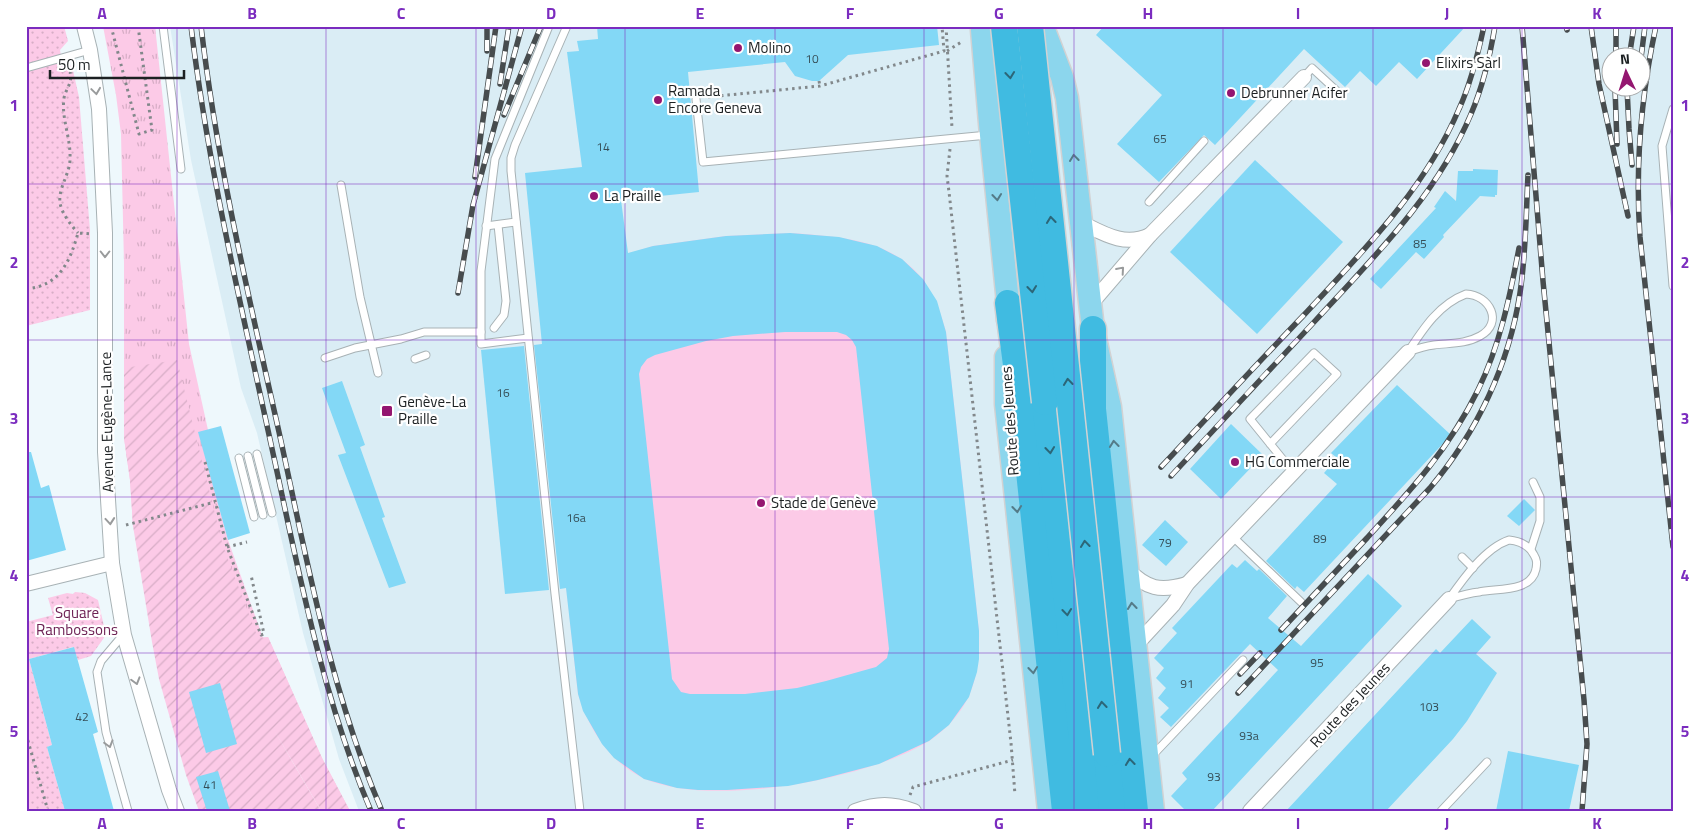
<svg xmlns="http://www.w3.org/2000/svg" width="1699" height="837" font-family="'Titillium Web',sans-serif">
<defs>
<pattern id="grass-tufts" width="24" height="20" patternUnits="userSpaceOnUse" patternTransform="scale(1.25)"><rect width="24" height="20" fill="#fccae7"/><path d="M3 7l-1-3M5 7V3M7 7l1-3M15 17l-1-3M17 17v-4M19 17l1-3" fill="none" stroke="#d7adc6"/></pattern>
<pattern id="park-dots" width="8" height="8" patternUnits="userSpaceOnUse" patternTransform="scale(1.25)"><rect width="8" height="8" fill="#fccae7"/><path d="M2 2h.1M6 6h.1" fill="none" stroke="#d7adc6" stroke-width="1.8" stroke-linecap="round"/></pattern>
<pattern id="garden-furrows" width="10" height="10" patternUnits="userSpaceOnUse" patternTransform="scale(1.25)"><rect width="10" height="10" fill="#fccae7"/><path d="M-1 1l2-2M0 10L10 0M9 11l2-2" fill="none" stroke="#d7adc6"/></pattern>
</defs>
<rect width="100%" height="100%" fill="#eef8fc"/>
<!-- built -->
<path fill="#daedf5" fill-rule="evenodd" d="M170,26H1673V811H359L339,759L303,633L257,433L241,388L191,160ZM1612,58H1642V88H1612Z"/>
<!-- grass -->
<path fill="url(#grass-tufts)" d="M103,26H155L189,344L208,430L199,433L228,540L263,638L268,637L322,758L350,811H321L239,668L133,526L130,480L124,438V263L121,134L116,95Z"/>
<!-- park -->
<g fill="url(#park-dots)">
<path d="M26,26H64L68,41L60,50L62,63L72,66L79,97L90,230V310L26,326Z"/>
<path d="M75,592L85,593L98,600L106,635L91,656L78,660L73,647L29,659L52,745L47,747L65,811H26V622L53,615L48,598L67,593L73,594Z"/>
</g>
<!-- garden -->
<path fill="url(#garden-furrows)" d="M177,360L223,546L258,638L268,637L322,758L350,811H322L273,728L321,811H199L186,775L159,679L152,642L133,526L130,480L124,438V368Z"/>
<!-- pitch -->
<path fill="#fccae7" d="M790,233C868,238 924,245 946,332L979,631C980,663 976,694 954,719C947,727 938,735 929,741C869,779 709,809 643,778C609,762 589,729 578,694L543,375L612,259L653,246L726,236Z"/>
<!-- building -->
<g fill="#83d8f6" fill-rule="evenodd">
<path d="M597,26H937L939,45L848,55L819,81H812L795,76L785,62L688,72L699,192L621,200L628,253L653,246L726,236L790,233L839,237L877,246L902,259L923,279L937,301L946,332L979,631V659L977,672L969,697L949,725L929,741L879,764L818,780L788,786L727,790H698L677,788L644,779L614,758L602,744L583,711L578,694L566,588L560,589L534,345L542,344L525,173L582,167L567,52L579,51L577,41L598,39ZM785,332H837L846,335L852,340L856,347L889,649L887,658L876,667L826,681L797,688L745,694H690L681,692L672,679L639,374L641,367L647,359L655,355L706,341L733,336Z"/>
<path d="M1104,26H1466L1417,79L1399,62L1376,86L1360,71L1345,87L1304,49L1215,145L1204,135L1159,182L1117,144L1162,95L1096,35Z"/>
<path d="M1255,160L1343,242L1257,334L1170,252Z"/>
<path d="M1473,169L1498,170L1497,195H1495V197L1480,196L1443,235L1444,237L1424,259L1416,252L1381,289L1370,279L1436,208L1434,207L1445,191L1456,201L1458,171H1473Z"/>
<path d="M524,346L549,590L505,594L481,350Z"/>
<path d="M342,381L365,445L360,447L385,517L382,518L406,583L389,588L338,455L346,453L322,388Z"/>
<path d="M1397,385L1451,435L1304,592L1297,586L1295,589L1266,561L1337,484L1324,473L1337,458L1331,453Z"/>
<path d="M1231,424L1263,455L1221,499L1190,469Z"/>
<path d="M221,426L250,533L228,540L198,432Z"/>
<path d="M26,452H31L41,488L49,485L66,550L26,561Z"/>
<path d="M1524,499L1535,510L1519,526L1507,516Z"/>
<path d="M1165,520L1188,542L1166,566L1142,545Z"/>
<path d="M1245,560L1257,571L1259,569L1287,596L1268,618L1301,646L1368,574L1402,606L1212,811H1186L1171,796L1187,779L1182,773L1278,670L1250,644L1171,727L1160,717L1169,708L1158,698L1166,688L1156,678L1164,668L1154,658L1177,633L1172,628L1232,564L1237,568Z"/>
<path d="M1472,619L1491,637L1476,654L1497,673L1467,721L1453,739L1386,811H1286L1436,649L1440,653Z"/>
<path d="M74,647L98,732L93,734L114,811H65L47,747L52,745L29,659Z"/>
<path d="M220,683L237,744L206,753L189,692Z"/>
<path d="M1508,751L1579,765L1569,811H1496Z"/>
<path d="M218,771L230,811H207L196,777Z"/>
</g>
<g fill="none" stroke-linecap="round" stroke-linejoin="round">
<defs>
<g id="service">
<path d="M163,26L181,169"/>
<path d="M567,26L515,145L511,158V171L555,594L580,811"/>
<path d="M26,68L90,50"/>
<path d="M1304,77L1312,68L1339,93"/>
<path d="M696,99L703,162L988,135"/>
<path d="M1673,109L1662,146L1673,286"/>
<path d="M341,185L360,297L378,373"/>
<path d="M1149,202L1204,141"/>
<path d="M486,226L516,222"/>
<path d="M1466,294C1490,295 1504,323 1480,336C1466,344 1450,343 1434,345C1425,346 1416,349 1408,352C1423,329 1439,304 1466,294Z"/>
<path d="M494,328L504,315L506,301L498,225"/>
<path d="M528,338L481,344V271L495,159L549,26"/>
<path d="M325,358L355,348L401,339L424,332H481"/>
<path d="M415,359L426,355"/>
<path d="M1270,444L1337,374L1314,353L1250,419L1293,472"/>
<path d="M257,454L272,513"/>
<path d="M248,456L263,515"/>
<path d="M239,458L254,517"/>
<path d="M1232,536L1301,602"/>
<path d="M1509,540C1519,541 1529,545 1534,555C1537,560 1537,563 1536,569C1531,593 1496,588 1479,592C1469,593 1459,596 1449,599C1463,579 1485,548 1509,540Z"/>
<path d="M1531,549L1540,521V497L1533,482"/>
<path d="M1462,557L1473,568"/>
<path d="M123,635L101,661L97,672L106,732L128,811"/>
<path d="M1152,756L1243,660"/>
<path d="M1441,811L1487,762"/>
</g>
<g id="minor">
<path d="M84,26L90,50L99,109L105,233V452L112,563L124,635L169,790L177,811"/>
<path d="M1082,223C1104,234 1125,247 1150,235"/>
<path d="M1090,305L1150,235L1304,77"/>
<path d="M1127,569C1147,589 1160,592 1187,584"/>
<path d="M26,584L112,563"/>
<path d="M1136,645L1173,605L1187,584L1408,352"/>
<path d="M855,811C878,803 891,803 914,811"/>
<path d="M1250,811L1449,599"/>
</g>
<g id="primary">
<path d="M982,30L991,135L1008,303V320"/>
<path d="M1044,30L1062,77L1067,98L1093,329L1110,407L1153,811"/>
<path d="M1006,357V404L1049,811"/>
</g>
<g id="motorway">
<path d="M1008,303L1025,434L1065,811"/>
<path d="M1093,329V409L1135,811"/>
<path d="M1045,402L1090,811"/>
<path d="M1107,754L1112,811"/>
</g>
</defs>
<!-- service casing -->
<use href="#service" stroke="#a8b2b5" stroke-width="9"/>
<!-- minor casing -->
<use href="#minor" stroke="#a8b2b5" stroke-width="16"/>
<!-- primary casing -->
<use href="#primary" stroke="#d2d2d3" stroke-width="25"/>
<!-- motorway casing -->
<use href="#motorway" stroke="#d2d2d3" stroke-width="29"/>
<!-- path -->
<g stroke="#82888b" stroke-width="3" stroke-dasharray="2.5 4" stroke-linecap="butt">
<path d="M111,26L139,134L152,130L138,26"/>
<path d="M946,26L952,128"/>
<path d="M947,51L963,41"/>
<path d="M63,70L70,72C73,83 66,88 64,98C61,118 71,138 70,159C70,174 58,188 60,203C62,214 71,225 78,233"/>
<path d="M819,81L820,86"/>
<path d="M708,97L820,86L944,51L942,26"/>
<path d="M950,149L947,176L949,192L1011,743L1015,795"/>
<path d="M26,289C60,286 70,261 78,233L92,234"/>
<path d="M205,462L227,547L261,635L264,634L251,575"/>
<path d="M126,525L215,502"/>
<path d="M227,547L247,542"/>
<path d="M26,734L48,811"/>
<path d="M910,795L913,787L1013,760"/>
</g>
<!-- service -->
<use href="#service" stroke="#fff" stroke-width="7"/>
<!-- minor -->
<use href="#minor" stroke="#fff" stroke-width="14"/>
<!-- primary -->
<use href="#primary" stroke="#8cd6ed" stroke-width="22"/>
<!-- motorway -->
<use href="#motorway" stroke="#40bbe1" stroke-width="26"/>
<defs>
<g id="rail">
<path d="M191,26C208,167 241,305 271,444C298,567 321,694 371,811"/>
<path d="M201,26C217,163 249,298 279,432C307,560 330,690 382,811"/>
<path d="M1522,26L1543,281L1584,700L1587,744L1582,811"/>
<path d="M1566,26L1567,30"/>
<path d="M1591,26L1599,84L1628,216"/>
<path d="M1656,26C1641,96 1635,166 1640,237L1673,547"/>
<path d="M487,51V26"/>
<path d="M1616,58V26"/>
<path d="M1629,58L1634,26"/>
<path d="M1641,58L1645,26"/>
<path d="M500,84L509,26"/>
<path d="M1615,88L1617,144"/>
<path d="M1627,88L1629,129L1632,165"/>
<path d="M504,115L541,26"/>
<path d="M475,177L496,26"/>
<path d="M458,293L473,205L522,26"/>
<path d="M1161,467C1208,417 1255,366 1303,316C1362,252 1424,191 1459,109C1471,83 1478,54 1484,26"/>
<path d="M1171,476C1219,424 1267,372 1315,321C1374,257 1437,195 1471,114C1483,86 1490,56 1495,26"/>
<path d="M1281,630C1310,599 1338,569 1367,538C1411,490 1449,449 1478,390C1500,345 1510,296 1519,248"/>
<path d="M1240,674L1260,653"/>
<path d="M1238,693L1430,488C1477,432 1509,365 1520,293C1526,254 1526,214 1528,175"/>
</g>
</defs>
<!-- rail casing -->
<use href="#rail" stroke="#474c4e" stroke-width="5.5"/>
<!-- rail -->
<use href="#rail" stroke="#fff" stroke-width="4" stroke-dasharray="11" stroke-linecap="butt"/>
<defs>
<g id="motorway-bridge">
<path d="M1004,26L1045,402"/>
<path d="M1030,26L1107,754"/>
</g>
</defs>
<!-- motorway-bridge casing -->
<use href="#motorway-bridge" stroke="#d2d2d3" stroke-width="29" stroke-linecap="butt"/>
<!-- motorway-bridge -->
<use href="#motorway-bridge" stroke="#40bbe1" stroke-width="26"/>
</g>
<!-- one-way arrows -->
<defs><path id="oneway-chevron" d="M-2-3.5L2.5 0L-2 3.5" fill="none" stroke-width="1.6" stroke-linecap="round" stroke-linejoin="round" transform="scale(1.25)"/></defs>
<g stroke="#2c6678">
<use href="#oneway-chevron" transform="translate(1010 75) rotate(84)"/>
<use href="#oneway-chevron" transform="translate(1051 220) rotate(-96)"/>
<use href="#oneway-chevron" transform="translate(1032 289) rotate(84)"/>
<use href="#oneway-chevron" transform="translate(1068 382) rotate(-96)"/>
<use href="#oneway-chevron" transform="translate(1050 450) rotate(84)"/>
<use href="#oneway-chevron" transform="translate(1085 544) rotate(-96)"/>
<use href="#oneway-chevron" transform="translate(1067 612) rotate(84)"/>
<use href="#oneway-chevron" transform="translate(1102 705) rotate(-96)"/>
<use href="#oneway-chevron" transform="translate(1130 762) rotate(-96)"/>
</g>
<g stroke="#999b9c">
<use href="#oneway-chevron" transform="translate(96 91) rotate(82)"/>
<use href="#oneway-chevron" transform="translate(105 254) rotate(90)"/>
<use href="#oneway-chevron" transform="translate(1121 270) rotate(-49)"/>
<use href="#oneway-chevron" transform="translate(110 521) rotate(85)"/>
<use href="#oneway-chevron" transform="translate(136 681) rotate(74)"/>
<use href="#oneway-chevron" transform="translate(109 744) rotate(74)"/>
</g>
<g stroke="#547b88">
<use href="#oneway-chevron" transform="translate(1074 158) rotate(-97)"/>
<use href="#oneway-chevron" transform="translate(997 197) rotate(84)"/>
<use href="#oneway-chevron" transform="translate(1114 444) rotate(-96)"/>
<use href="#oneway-chevron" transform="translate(1017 509) rotate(84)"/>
<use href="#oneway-chevron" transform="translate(1132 606) rotate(-96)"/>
<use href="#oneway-chevron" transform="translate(1033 670) rotate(84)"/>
</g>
<!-- grid -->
<path fill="none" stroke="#7b2cbf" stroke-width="1" stroke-opacity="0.55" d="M177,26V811M326,26V811M476,26V811M625,26V811M775,26V811M924,26V811M1074,26V811M1223,26V811M1373,26V811M1522,26V811M26,184H1673M26,340H1673M26,497H1673M26,653H1673"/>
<!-- markers -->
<g fill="#941670" stroke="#fff" stroke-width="2">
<circle cx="738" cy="48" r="5"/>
<circle cx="1426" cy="63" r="5"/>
<circle cx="1231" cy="93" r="5"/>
<circle cx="658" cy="100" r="5"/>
<circle cx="594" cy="196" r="5"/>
<rect x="381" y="405" width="12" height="12" rx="2.5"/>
<circle cx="1235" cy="462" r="5"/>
<circle cx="761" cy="503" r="5"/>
</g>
<g text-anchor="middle" stroke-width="4.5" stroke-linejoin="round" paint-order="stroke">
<!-- number labels -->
<g font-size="12" fill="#364e57">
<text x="812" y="63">10</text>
<text x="1160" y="143">65</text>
<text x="603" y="151">14</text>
<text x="1420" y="248">85</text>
<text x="503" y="397">16</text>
<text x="576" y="522">16a</text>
<text x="1320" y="543">89</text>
<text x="1165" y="547">79</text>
<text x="1317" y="667">95</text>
<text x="1187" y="688">91</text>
<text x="1429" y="711">103</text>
<text x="82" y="721">42</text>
<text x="1249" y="740">93a</text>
<text x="1214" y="781">93</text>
<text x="210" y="789">41</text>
</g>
<!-- poi labels -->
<g font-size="15" fill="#1c2022" stroke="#fff" text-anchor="start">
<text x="748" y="53">Molino</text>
<text x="1436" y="68">Elixirs Sàrl</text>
<text x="668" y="96">Ramada<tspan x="668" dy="17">Encore Geneva</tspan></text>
<text x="1241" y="98">Debrunner Acifer</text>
<text x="604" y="201">La Praille</text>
<text x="398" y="407">Genève-La<tspan x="398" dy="17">Praille</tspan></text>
<text x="1245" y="467">HG Commerciale</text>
<text x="771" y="508">Stade de Genève</text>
</g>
<!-- street labels -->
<g font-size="15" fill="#1c2022" stroke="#fff">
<text transform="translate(1010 421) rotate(-94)" y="5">Route des Jeunes</text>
<text transform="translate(107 422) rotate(-91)" y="5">Avenue Eugène-Lance</text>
<text transform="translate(1350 705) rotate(-47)" y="5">Route des Jeunes</text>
</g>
<!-- park labels -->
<g font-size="15" fill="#6e2255" stroke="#fff">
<text x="77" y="618">Square<tspan x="77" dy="17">Rambossons</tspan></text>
</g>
</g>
<!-- border -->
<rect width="1699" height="837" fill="none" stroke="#ffffff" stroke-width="55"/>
<!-- north arrow -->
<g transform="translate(1626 72) rotate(356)"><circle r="24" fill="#ffffff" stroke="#a4a6a7"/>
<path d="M0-4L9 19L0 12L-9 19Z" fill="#941670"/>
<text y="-8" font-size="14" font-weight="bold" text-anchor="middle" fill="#1c2022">N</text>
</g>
<!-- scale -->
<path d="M50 70v8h134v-8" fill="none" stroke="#1c2022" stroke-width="2.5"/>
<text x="58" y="70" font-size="15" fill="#1c2022" stroke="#ffffff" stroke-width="4" paint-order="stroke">50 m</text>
<rect x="28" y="28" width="1644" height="782" fill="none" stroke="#7b2cbf" stroke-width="2"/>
<g font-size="16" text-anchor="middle" font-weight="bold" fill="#7b2cbf">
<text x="102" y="19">A</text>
<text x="252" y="19">B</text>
<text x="401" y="19">C</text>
<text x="551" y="19">D</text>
<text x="700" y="19">E</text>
<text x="850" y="19">F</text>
<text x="999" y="19">G</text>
<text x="1148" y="19">H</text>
<text x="1298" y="19">I</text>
<text x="1447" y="19">J</text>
<text x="1597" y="19">K</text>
<text x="14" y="111">1</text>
<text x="1685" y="111">1</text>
<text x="14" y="268">2</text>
<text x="1685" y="268">2</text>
<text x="14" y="424">3</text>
<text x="1685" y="424">3</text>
<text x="14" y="581">4</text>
<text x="1685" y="581">4</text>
<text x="14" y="737">5</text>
<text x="1685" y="737">5</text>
<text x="102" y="829">A</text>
<text x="252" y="829">B</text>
<text x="401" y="829">C</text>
<text x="551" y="829">D</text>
<text x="700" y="829">E</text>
<text x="850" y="829">F</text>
<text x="999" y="829">G</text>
<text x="1148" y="829">H</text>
<text x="1298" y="829">I</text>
<text x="1447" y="829">J</text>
<text x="1597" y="829">K</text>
</g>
</svg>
